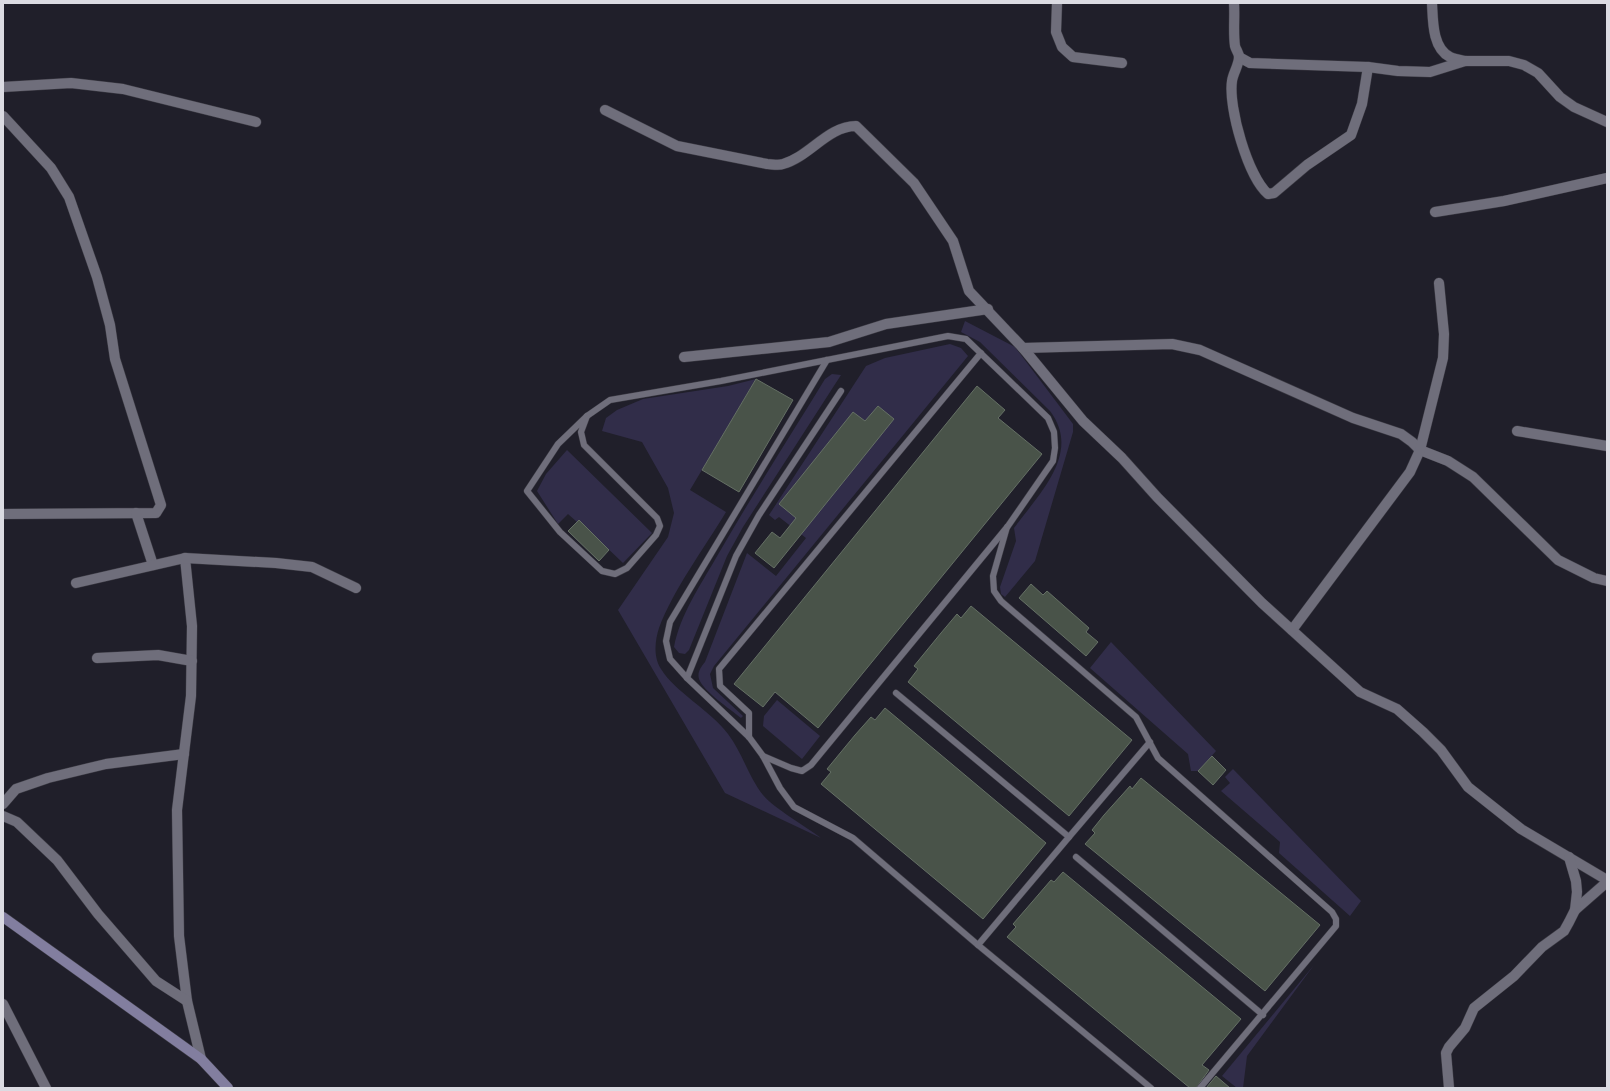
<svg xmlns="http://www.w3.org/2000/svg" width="1610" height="1091" font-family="Commissioner,sans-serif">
<rect width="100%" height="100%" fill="#201f2a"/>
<!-- green -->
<g fill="#312d49">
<path d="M965,321L1015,347L1073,424V432L1035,561L1005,597L1001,594L1000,587L1016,541L1014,528C1039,494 1082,453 1050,411L980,342L961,332Z"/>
<path d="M950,344L961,348L968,356L714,666L710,674L713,688L743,716L741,718C730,709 703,691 699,679C697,672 701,667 705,662L747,553L776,576L806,538L779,517L775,520L769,515L866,366L885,358Z"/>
<path d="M832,374L841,375L743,527L727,556L689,650L685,654L679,653L674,647C680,615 700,586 716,558C751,497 789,438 825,379Z"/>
<path d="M756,379L690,490L726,512C705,547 673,590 659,628C655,640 653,657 661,669C675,692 710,710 728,734C742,752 748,776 763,795C775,809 805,826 821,838L725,793L618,610L668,537L674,513L668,488L642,442L602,431L606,418L617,410L643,399L728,386Z"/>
<path d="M567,450L652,533L623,563L579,521L577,522L568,514L558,524L537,491L546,474Z"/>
<path d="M1111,642L1216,751L1198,771H1191L1188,754L1090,668Z"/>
<path d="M777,700L820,736L802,759L763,726L764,716Z"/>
<path d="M1233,769L1361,901L1350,916L1279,853L1280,842L1221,791L1230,783L1225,777Z"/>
<path d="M1314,965L1247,1056L1243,1088H1237L1222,1076Z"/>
</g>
<!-- building -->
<g fill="#495349" stroke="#657065">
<path d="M756,379L793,400L739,492L702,470Z"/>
<path d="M977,386L1005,410L998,418L1042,454L818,728L775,692L763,707L734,684Z"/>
<path d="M878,406L894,419L774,568L755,553L772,532L780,538L796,518L779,504L853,412L865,421Z"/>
<path d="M579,520L609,550L599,561L568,531Z"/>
<path d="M1031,584L1043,595L1047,591L1089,628L1086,632L1098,642L1086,656L1019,598Z"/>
<path d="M971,606L1132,740L1069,816L908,682L918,669L914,666L941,633L957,614L961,618Z"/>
<path d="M885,708L1046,843L983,919L821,784L831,772L827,769L855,735L871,717L875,720Z"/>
<path d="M1212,756L1226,770L1213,785L1198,771Z"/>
<path d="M1141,778L1320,925L1265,991L1085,844L1095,833L1092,830L1104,815L1130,786L1132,789Z"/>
<path d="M1063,872L1241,1019L1202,1065L1209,1070L1196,1088H1190L1007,937L1016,927L1013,924L1026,909L1051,880L1054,882Z"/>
<path d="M1216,1076L1230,1088H1206Z"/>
</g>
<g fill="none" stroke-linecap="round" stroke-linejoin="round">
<defs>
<g id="lane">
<path d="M827,360L670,622L666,641L670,659L687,678L749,737L763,756L780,788L794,807L853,838L978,945L1151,1088"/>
<path d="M587,416L610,400L721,381L948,336L966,339L1048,418L1054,432L1055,448L1053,461L1008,526L811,765L802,771L791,768L763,756"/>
<path d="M587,416L581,432L584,445L657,518L660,526L656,535L627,568L615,574L602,571L560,532L527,491L558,444Z"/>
<path d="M1007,527L993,576L994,591L1001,601L1136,717L1158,758L1332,912L1336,919V926L1200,1088"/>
<path d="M687,678L736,556L759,515L841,391"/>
<path d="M896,693L1069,837L1150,742"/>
<path d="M749,737V713L720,686L719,669L981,353"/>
<path d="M1076,857L1263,1015"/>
<path d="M978,945L1069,837"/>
</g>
<g id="street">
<path d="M1057,3L1056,32L1062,47L1073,57L1122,63"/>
<path d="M1234,3C1235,17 1233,32 1235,46C1236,50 1239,53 1239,57C1239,65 1233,73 1232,81C1228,107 1248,177 1268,194L1274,193L1307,165L1351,135L1362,104L1368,67"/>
<path d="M1432,3C1433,20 1432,48 1450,57C1454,59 1460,60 1465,61"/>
<path d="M1239,57L1250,63L1368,67L1398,71L1430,72L1465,61H1509L1524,65L1538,73L1560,97L1574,107L1607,122"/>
<path d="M3,87L71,83L123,89L256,122"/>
<path d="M605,110L677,146L767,164C772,164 778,166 783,164C809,157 828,126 856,126L914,183L953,241L969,291L1023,348L1083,421L1122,458L1157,497L1262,603L1360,692L1397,709L1423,732L1441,750L1468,787L1521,829L1607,880"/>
<path d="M3,116L51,168L69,197L97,277L110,325L115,359L161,505L156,513L3,514"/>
<path d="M1435,212L1504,201L1607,178"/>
<path d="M1023,348L1172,344L1200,350L1353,418L1401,434L1412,442L1420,450L1448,461L1473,477L1558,560L1594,578L1607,581"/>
<path d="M684,357L829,342L886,324L988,309"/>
<path d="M1517,431L1607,446"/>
<path d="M136,513L153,565"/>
<path d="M185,558L192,626L191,696L177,810L179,936L187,1001L201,1059"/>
<path d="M76,583L185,558L276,563L312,567L356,588"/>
<path d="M1292,630L1410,472L1420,450L1443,358L1444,334L1439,283"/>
<path d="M97,658L158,655L192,661"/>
<path d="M3,804L16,789L48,778L106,764L184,754"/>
<path d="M3,816L17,822L57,860L98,914L156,981L187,1001"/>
<path d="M1575,910L1607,882"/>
<path d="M3,1004L46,1088"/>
<path d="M1449,1088L1446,1053L1449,1047L1465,1028L1474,1008L1514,976L1542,947L1564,931L1569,922L1575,910L1577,892L1576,881L1569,857"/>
</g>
<path id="secondary" d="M3,917L201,1059L228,1088"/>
</defs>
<!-- lane casing -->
<use href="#lane" stroke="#3c3b44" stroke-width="7"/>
<!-- street casing -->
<use href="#street" stroke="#3c3b44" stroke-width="11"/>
<!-- secondary casing -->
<use href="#secondary" stroke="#3c3b44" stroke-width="11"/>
<!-- lane -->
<use href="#lane" stroke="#6f6e7b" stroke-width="6"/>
<!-- street -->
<use href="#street" stroke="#6f6e7b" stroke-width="10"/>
<!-- secondary -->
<use href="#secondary" stroke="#827e9f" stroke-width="10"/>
</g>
<!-- border -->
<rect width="1610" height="1091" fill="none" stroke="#dbdbe2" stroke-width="8"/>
</svg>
